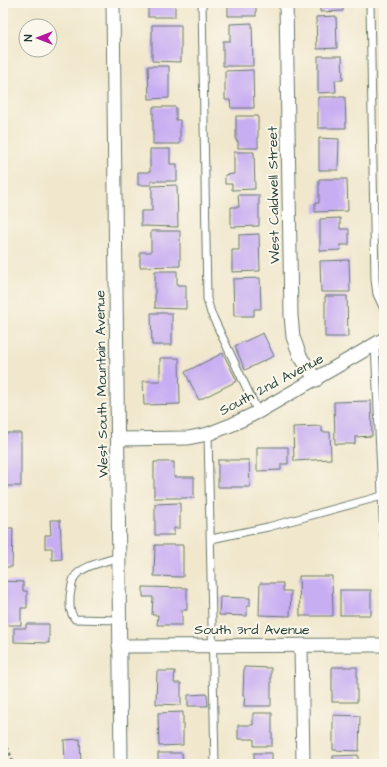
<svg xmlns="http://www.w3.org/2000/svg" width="387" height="767" font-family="'Architects Daughter',sans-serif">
<rect width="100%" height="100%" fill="#fbf7ec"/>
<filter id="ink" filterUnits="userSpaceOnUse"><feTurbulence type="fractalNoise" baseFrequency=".025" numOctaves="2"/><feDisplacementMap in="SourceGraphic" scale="8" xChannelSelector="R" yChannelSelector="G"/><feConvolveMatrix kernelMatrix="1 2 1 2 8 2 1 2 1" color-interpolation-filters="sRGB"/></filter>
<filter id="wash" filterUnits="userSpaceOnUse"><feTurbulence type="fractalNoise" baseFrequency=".012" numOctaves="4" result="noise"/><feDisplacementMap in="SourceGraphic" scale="16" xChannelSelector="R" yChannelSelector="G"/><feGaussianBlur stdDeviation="0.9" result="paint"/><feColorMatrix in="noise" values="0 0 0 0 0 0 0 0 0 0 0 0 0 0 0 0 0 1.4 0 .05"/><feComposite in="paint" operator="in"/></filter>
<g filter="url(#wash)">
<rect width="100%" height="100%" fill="#f0e7cc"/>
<g id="blocks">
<!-- building -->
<g fill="#c7adf2">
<rect x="148" y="3" width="27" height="14"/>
<rect x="228" y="3" width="28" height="13"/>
<path d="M320,3H343V11L320,12Z"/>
<path d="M336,16L337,48L317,49L316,17Z"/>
<path d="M252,23L253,66H223V41H230V24Z"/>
<path d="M152,25H181V62L152,61Z"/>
<path d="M318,56H342L343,80H335L336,92L318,93Z"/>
<path d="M148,66H169V98L149,99Z"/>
<path d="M253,70L254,108H231L230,100H225V71Z"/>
<path d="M318,97H345L346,128H318Z"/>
<path d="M153,107H176V120H180V144H153Z"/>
<path d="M236,116H258V148H238V141H236Z"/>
<path d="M319,138L339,139L338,170H319Z"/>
<path d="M150,149H170V164H177V181H151V185H138V172H150Z"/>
<path d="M234,152H254L255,189L232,190V184H225V175L234,174Z"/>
<path d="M319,179H347L348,211L315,212V203H319Z"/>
<path d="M177,185L178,227L141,226V211H152V186Z"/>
<path d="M238,195H259V226L231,227V207H239Z"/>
<path d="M340,218V229H349V245H340L341,250L320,251V219Z"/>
<path d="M151,231H180V266L140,267V252H151Z"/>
<path d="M259,234L260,271L232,272V250H239V235Z"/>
<path d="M349,260L350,292H321L320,261Z"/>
<path d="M155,271H177V285H186V309L155,308Z"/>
<path d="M260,278L261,309H254V316H234L233,279Z"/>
<path d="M325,296H347L348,337H325Z"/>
<path d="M151,313H172V345H152Z"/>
<path d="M263,333L274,356L245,370L235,346Z"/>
<path d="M223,353L237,381L199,400L185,372Z"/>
<path d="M160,358H179L180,404L144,405L143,381H160Z"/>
<path d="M371,401L372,436L355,437V444H335L334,402Z"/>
<path d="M322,426V432H330L331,459L294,461L293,427Z"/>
<rect x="3" y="433" width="18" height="53"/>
<path d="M257,447H288V464H281V470L257,471Z"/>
<path d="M218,460H249L250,487H218Z"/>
<path d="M154,462H174V477H194V498H154Z"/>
<path d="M180,503V528H174V535H155V504Z"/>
<path d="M50,520H60L62,559L52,560V548H45V535H51Z"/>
<path d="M3,528H13L12,567H3Z"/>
<path d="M155,545H183V577L154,576Z"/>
<path d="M299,576H332L333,616H300Z"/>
<path d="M3,581L23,582V591H27V608H21V625H3Z"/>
<path d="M260,583H283V591H291L290,616L259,615Z"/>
<path d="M143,587L187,588V610H182V625H157L158,615H152L153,597H143Z"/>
<rect x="340" y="590" width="31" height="25"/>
<path d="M220,597L250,598V606H247V616L219,615Z"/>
<path d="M26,624H49V643L14,642V628H26Z"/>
<path d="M244,667L271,668V706H244L245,695H243Z"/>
<rect x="332" y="667" width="25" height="35"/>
<path d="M157,671H175L174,683H181V705L156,704Z"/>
<path d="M207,694L208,706H188V695Z"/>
<path d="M183,712V745L159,746L158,713Z"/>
<path d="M253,713H272V746H254V739H238V725H253Z"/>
<path d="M333,715L360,716L359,751L333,750Z"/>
<path d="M80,739L81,764H65L64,740Z"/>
<path d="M158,753H182L183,764H158Z"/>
<path d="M254,753H272V764H243V762H254Z"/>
<path d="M358,755V764H333V756Z"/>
</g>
</g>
</g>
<g filter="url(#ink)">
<use href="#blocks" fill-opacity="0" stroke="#687869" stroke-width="1"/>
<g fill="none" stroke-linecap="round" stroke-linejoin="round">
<defs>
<g id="service">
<path d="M202,3L207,299L211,313L258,412"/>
<path d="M370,3L375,280L377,294L384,309"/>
<path d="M375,345L384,536"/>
<path d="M208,434L215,764"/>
<path d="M211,539L268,527L382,496"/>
<path d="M119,557C107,561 80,566 74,578C72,582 71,591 70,596C70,606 69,612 75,619L119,620"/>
</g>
<g id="minor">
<path d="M113,3L121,764"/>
<path d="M286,3L291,316L293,337L300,356L316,380"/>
<path d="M118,439L188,438L208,434L231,425L258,412L384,339"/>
<path d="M119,646L384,645"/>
<path d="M301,646L303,764"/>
</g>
</defs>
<!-- service casing -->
<use href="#service" stroke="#687869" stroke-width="9"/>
<!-- minor casing -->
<use href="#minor" stroke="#687869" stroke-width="15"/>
<!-- path -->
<path stroke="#687869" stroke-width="2.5" stroke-dasharray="3 3" stroke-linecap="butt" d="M3,736L14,764"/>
<!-- service -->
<use href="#service" stroke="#fff" stroke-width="7"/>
<!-- minor -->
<use href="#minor" stroke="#fff" stroke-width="13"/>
</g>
</g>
<g text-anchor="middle" stroke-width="4" stroke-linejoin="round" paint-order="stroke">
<!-- street labels -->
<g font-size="14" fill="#1f3d34" stroke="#fbf7ec">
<text transform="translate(273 195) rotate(-91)" y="5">West Caldwell Street</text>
<text transform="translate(101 384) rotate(-91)" y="5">West South Mountain Avenue</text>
<text transform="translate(271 384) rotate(-28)" y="5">South 2nd Avenue</text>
<text x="252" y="634">South 3rd Avenue</text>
</g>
</g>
<!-- margin -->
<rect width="387" height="767" fill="none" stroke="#fbf7ec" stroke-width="16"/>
<!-- north arrow -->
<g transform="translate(38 38) rotate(270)"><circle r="19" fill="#fbf7ec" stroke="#a3ada2"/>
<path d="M0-3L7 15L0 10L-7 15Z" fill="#b5179e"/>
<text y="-6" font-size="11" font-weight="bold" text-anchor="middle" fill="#1f3d34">N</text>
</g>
</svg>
